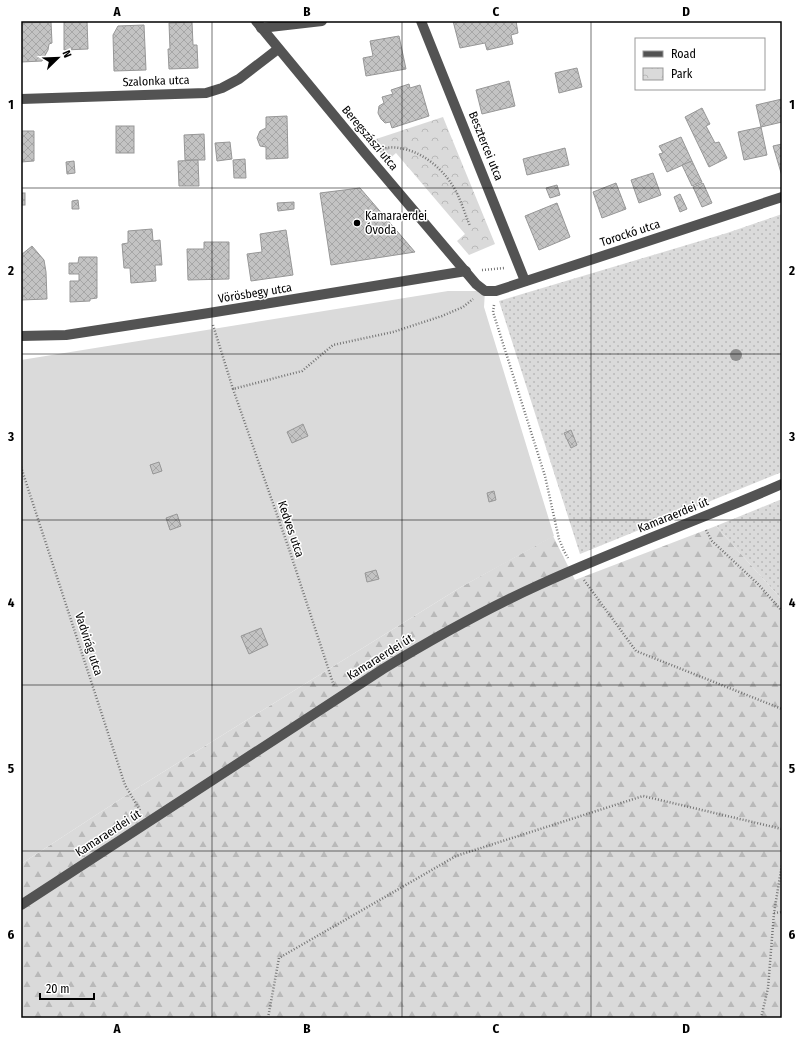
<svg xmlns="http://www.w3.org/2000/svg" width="803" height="1039" font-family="'Fira Sans Condensed',sans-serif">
<defs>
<pattern id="grass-dots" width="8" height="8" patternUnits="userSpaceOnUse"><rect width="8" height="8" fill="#dadada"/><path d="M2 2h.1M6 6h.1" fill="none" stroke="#b9b9b9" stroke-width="1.8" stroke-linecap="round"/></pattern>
<pattern id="forest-firs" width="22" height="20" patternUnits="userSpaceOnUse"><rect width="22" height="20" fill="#dadada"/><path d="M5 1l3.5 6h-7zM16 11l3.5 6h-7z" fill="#b9b9b9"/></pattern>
<pattern id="park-crowns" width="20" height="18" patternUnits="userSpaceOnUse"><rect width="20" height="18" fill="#dadada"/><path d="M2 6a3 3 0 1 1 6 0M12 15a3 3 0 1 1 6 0" fill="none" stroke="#b9b9b9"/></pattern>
<pattern id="building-cross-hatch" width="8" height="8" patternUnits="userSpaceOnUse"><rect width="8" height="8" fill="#c3c3c3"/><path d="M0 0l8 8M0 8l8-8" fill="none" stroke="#a6a6a6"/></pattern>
</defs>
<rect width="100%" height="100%" fill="#fff"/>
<!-- grass -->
<g fill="url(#grass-dots)">
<path d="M782,214V472L580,554L499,301L727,233Z"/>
<path d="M782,499V600L716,526Z"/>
</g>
<!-- forest -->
<path fill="url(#forest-firs)" d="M716,526L782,600V1018H21V864L139,787L461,587L553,536L575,580Z"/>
<!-- park -->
<path fill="url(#park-crowns)" d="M443,117L495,244L469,255L457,241L465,234L396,153L387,161L370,141Z"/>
<!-- garden -->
<path fill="#dadada" d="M448,291H485L484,307L554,536L461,587L139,787L21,864V360Z"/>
<!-- building -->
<g fill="url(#building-cross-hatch)" stroke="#979797">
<path d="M64,21H87L88,49L64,50Z"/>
<path d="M453,21H516L518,33L511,35L513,44L487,50L485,43L460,48Z"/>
<path d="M51,22L52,43L49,44L48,50L42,61L21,62V23Z"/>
<path d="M192,22L193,45H197L198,68L169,69L168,49H170L169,23Z"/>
<path d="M144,25L146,70L114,71L113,35L118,26Z"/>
<path d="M399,36L406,69L366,76L363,58L373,56L370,41Z"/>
<path d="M577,68L582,87L559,93L555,73Z"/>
<path d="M509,81L515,106L482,114L476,90Z"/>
<path d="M409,84L410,88L420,85L429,116L392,128L390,122L385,123L381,119L378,113L379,106L384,103L382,97L393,94L391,90Z"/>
<path d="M782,99V122L761,127L756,105Z"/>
<path d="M702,108L710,124L706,126L715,143L719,142L727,158L709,167L685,117Z"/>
<path d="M287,116L288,158L266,159V147L260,146L257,138L260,131L266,128V117Z"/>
<rect x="116" y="126" width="18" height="27"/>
<path d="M761,127L767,155L744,160L738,132Z"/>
<path d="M21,131H34V161L21,162Z"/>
<path d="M204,134L205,160H185L184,135Z"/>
<path d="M681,137L692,161L667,172L659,154L663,153L659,146Z"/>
<path d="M230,142L232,159L217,161L215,143Z"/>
<path d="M782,144V176L773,146Z"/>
<path d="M565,148L569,165L527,175L523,159Z"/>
<path d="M245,159L246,178H234L233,160Z"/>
<path d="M198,160L199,186H179L178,161Z"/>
<path d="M74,161L75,173L67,174L66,162Z"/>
<path d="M692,161L702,182L692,186L682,165Z"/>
<path d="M653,173L661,195L639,203L631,180Z"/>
<path d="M616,183L626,209L602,218L593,192Z"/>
<path d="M703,183L712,203L702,207L693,187Z"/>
<path d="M557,185L560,195L550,198L546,188Z"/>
<path d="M360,188L415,252L331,265L320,193Z"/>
<rect x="21" y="193" width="4" height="12"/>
<path d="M680,194L687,209L680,212L674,197Z"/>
<path d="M78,200L79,209H72V201Z"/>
<path d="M294,202V209L278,211L277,203Z"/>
<path d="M557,203L570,237L539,250L525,216Z"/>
<path d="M152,229L153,241L160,240L162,265H155L156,281L131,283L130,268H124L122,244L128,243V231Z"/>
<path d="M286,230L293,275L251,281L247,254L262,252L260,234Z"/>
<path d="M204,242H229V279L188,280L187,249H204Z"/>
<path d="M32,246L44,260L46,272L47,299L21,300V273H23L21,270V255Z"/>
<path d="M79,257H97V298L90,299V301L70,302V281H79V274H69V263H78Z"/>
<path d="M303,424L308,436L292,443L287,432Z"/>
<path d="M571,430L577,445L571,448L564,433Z"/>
<path d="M159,462L162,471L153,474L150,465Z"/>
<path d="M494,491L496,500L489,502L487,493Z"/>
<path d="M177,514L181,526L170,530L166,518Z"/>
<path d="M376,570L379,579L367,582L365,573Z"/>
<path d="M261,628L268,645L249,654L241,636Z"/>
</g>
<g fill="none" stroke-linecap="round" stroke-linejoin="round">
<!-- path -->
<g stroke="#757575" stroke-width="2.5" stroke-dasharray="1 2" stroke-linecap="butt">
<path d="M380,151C387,146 396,147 404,149C423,153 440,167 451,183C460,196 464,212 470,226"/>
<path d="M482,270L505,268"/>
<path d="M494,305L493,312L545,476L559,539L564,551L568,558"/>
<path d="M213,325L233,389L302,371L333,345L393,332L442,316L463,307L473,299"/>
<path d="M233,389L289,549L334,686"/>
<path d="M21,467L125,785L141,812"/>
<path d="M706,530L712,541L758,584L782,611"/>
<path d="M584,580L636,651L782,709"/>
<path d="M774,913L782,912"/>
<path d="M268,1018L279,958L456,856L643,796L782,829"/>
<path d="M761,1018L768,988L774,913L782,864"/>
</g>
<!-- minor -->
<g stroke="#535353" stroke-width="10">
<path d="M256,21L365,153L476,284L485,291H496L782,197"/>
<path d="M421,21L525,281"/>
<path d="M261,28L322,21"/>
<path d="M21,99L206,93L222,88L239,79L278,49"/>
<path d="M21,336L66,335L209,313L466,271"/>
<path d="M21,905L383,669C434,638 486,609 541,584C620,548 702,519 782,484"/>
</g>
</g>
<!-- trees -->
<circle fill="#8e8e8e" cx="736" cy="355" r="6"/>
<!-- grid -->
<path fill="none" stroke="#000" stroke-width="1" stroke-opacity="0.55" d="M212,21V1018M402,21V1018M591,21V1018M21,188H782M21,354H782M21,520H782M21,685H782M21,851H782"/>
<!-- markers -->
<circle fill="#000" stroke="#fff" stroke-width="1.5" cx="357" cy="223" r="4"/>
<g text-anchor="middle" stroke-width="3" stroke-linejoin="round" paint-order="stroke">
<!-- street labels -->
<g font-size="12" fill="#000" stroke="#fff">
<text transform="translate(156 81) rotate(-2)" y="4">Szalonka utca</text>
<text transform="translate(370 138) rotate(50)" y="4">Beregszászi utca</text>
<text transform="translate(486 146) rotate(68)" y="4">Besztercei utca</text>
<text transform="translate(630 233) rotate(-18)" y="4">Torockó utca</text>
<text transform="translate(255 293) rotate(-9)" y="4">Vörösbegy utca</text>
<text transform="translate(673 515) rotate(-22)" y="4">Kamaraerdei út</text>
<text transform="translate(291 529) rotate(71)" y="4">Kedves utca</text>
<text transform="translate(89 644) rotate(72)" y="4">Vadvirág utca</text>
<text transform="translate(380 657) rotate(-32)" y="4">Kamaraerdei út</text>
<text transform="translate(108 833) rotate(-33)" y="4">Kamaraerdei út</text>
</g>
<!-- poi labels -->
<g font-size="12" fill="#000" stroke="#fff" text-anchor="start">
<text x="365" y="220">Kamaraerdei<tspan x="365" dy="14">Óvoda</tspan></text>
</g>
</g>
<!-- border -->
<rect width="803" height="1039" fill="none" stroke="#ffffff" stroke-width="44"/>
<!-- legend -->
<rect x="635" y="38" width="130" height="52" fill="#ffffff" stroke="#999999"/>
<rect x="643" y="51" width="20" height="6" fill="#535353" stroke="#999999"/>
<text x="671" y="58" font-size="12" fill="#000000">Road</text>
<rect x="643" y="68" width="20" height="12" fill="url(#park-crowns)" stroke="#999999"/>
<text x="671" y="78" font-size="12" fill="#000000">Park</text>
<!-- north arrow -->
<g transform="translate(58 58) rotate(67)" stroke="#ffffff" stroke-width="3" paint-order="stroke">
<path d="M0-3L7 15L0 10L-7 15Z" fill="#000000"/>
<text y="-6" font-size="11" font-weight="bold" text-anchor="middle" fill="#000000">N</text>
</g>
<!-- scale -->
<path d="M40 993v6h54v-6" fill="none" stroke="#000000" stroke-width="2"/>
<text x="46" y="993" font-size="12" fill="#000000" stroke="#ffffff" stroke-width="3" paint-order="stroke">20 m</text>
<rect x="22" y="22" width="759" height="995" fill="none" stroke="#000" stroke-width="1.5"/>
<g font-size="13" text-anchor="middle" font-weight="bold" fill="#000">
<text x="117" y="16">A</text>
<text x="307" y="16">B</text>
<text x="496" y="16">C</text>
<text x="686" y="16">D</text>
<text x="11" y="109">1</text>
<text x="792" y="109">1</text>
<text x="11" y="275">2</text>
<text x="792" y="275">2</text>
<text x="11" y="441">3</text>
<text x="792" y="441">3</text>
<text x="11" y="607">4</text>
<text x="792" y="607">4</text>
<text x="11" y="773">5</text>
<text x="792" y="773">5</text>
<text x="11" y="939">6</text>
<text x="792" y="939">6</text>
<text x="117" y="1033">A</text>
<text x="307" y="1033">B</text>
<text x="496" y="1033">C</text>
<text x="686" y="1033">D</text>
</g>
</svg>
